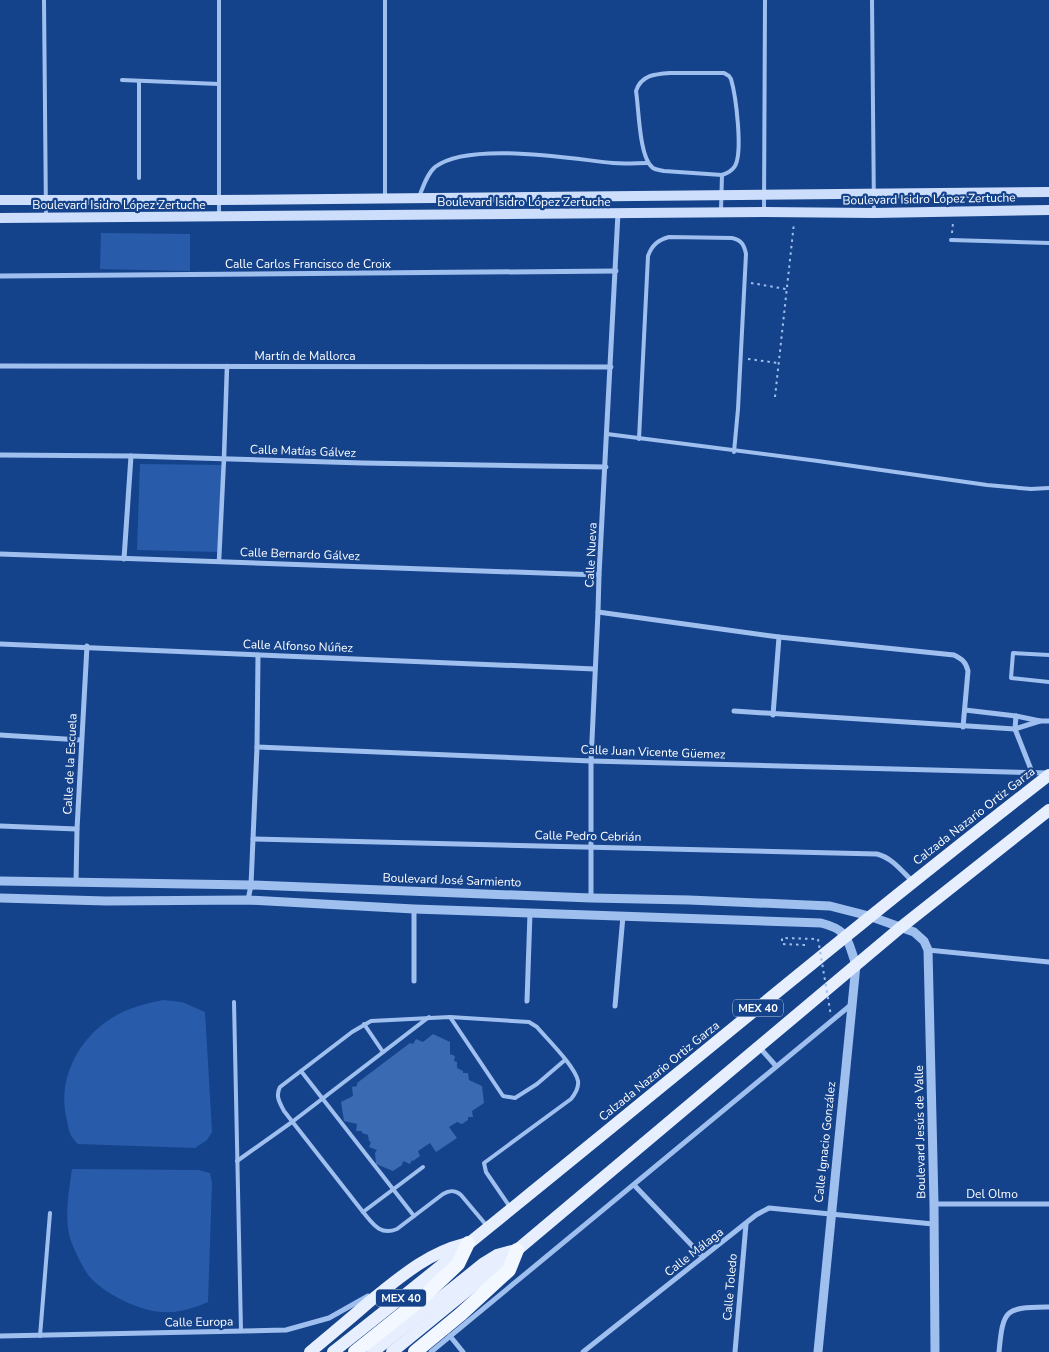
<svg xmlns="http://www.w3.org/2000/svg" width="1049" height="1352" font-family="'Nunito Sans',sans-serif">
<rect width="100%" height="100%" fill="#15438b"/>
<!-- green -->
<g fill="#285caa">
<path d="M101,233L190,234V271L100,269Z"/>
<path d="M140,464L222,465L219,552L137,550Z"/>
<path d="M163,1000L182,1002L205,1012L212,1132L207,1140L195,1148L78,1144C68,1134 69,1129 66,1116C58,1078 79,1038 112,1018C127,1008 145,1004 163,1000Z"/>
<path d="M72,1169L198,1170L210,1173L212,1183L208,1302C194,1308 180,1313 164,1312C141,1312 104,1294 89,1276C83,1268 73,1248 70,1238C64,1215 69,1192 72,1169Z"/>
</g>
<!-- building -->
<path fill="#3a6ab2" d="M433,1034L450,1042V1054L455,1056L454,1061L457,1062V1068L463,1071V1073H468L469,1080L482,1086L484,1103L472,1111L473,1117H468V1120L462,1124L457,1122L449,1127L457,1138L436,1152L430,1143L418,1151L420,1156L413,1161L412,1160L410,1164L403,1161L402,1165L393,1171L376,1164L375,1153L377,1150L369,1147L371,1142L369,1141L368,1135L362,1133V1131H356L357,1124L344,1121L341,1102L353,1096L352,1087L357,1086V1083L410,1043L413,1044L416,1039L423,1042Z"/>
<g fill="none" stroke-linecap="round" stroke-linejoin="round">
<!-- path -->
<g stroke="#9fbfef" stroke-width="2" stroke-dasharray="2.5 4" stroke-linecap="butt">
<path d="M952,233L953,223"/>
<path d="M751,283L786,289"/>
<path d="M748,359L778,363"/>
<path d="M775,397L794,223"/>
<path d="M805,945L782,944V938L818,939"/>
</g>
<!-- service -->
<g stroke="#9fbfef" stroke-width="4">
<path d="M44,0L46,216"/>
<path d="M219,0V215"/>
<path d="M385,0V198"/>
<path d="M872,0L874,213"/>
<path d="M670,73H724L729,76L731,79C736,96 743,152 735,166C732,171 728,173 722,175L664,171C660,170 656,170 653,168C639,158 639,109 636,91C641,75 655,74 670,73Z"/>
<path d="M122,80L219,84"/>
<path d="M139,178V81"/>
<path d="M419,197C423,187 427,174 435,167C469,141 572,159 613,163C625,164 637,163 648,163"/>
<path d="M721,210L722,175"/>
<path d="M764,210L765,0"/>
<path d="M951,240L1049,243"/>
<path d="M607,434L818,461L987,485L1031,489L1049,488"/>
<path d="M639,439L648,256C652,245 658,240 669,237L732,238C741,240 744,244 746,254L738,409L734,452"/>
<path d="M1049,655L1013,653L1011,678L1049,682"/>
<path d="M234,1002L241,1331"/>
<path d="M450,1017L503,1096L515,1098L537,1084L565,1060"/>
<path d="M364,1024L383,1052"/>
<path d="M301,1071L414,1216"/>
<path d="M237,1161L292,1122L429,1017"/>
<path d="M363,1212L423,1167"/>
<path d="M487,1226L461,1195C455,1190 450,1190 443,1194L397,1229C380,1236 373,1224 363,1212L284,1111C280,1103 275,1096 280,1087L352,1032L371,1021L450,1017L529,1022L537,1027C547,1039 575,1066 578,1081C579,1088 576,1093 571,1099L484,1163L486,1172L510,1207"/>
<path d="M40,1336L50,1213"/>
</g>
<!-- pedestrian -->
<path stroke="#9fbfef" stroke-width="4.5" d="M219,561L224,458L227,366"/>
<!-- minor -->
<g stroke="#9fbfef" stroke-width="5">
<path d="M0,276L616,271"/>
<path d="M0,366L611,367"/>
<path d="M0,455L131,456L363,463L606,467"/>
<path d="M0,554L599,575"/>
<path d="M124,559L131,456"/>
<path d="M598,612L779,637L954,655C962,659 966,662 968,671L963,727"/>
<path d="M0,644L595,669"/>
<path d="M965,710L1016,716L1040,721"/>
<path d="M734,711L1015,729L1040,721H1049"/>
<path d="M773,715L779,637"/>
<path d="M1016,716L1015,729L1032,772"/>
<path d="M0,735L81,740"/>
<path d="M257,747L591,761L1049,773"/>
<path d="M0,826L77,829"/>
<path d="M253,839L877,854C892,858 901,870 912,881"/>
<path d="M76,883L77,829L87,646"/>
<path d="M591,898V761L598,612L599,575L618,213"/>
<path d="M248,900L251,885L257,747L258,655"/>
<path d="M928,950L1049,962"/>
<path d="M414,981V909"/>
<path d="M527,1001L530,913"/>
<path d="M615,1006L623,916"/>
<path d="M760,1048L776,1066"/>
<path d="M634,1185L703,1257"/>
<path d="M934,1204H1049"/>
<path d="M0,1336L286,1330L329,1318L368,1296"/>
<path d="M450,1336L463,1352"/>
<path d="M431,1352L852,1004"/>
<path d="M583,1352L756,1215L769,1208L933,1224"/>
<path d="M735,1352L746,1224"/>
<path d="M999,1352C1003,1307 1006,1308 1049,1307"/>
</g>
<!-- tertiary -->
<g stroke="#9fbfef" stroke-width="9">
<path d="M0,881L251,885L591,898L689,900L830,906L869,916L914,932L924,941L928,950L934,1204L935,1352"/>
<path d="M0,898L106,901L248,900L414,909L821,923C849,930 847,939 856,965L818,1352"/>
</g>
<!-- secondary -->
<g stroke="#ccdefb" stroke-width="10">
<path d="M0,200H218L1049,192"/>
<path d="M0,218L764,212L874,213L1049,210"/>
</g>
<!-- primary -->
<g stroke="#e7efff" stroke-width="12">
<path d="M310,1352C330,1335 350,1319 369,1302C398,1279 427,1253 464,1244"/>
<path d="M333,1352C574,1162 807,963 1049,775"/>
<path d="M373,1352L484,1263L497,1255L512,1251"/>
<path d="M392,1352L517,1250L900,928L1049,810"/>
</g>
<!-- trunk -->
<g stroke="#f3f7ff" stroke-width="14">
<path d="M355,1352L421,1299L458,1264L468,1243"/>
<path d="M415,1352L461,1314L509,1270L517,1250"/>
</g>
<!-- path-bridge -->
<path stroke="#9fbfef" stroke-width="2" stroke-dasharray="2.5 4" stroke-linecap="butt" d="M818,939L831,1016"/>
</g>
<g text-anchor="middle" stroke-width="4.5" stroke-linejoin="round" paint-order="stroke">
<!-- shield labels -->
<g fill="#15438b" stroke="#b9c7dc" stroke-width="1">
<rect x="733" y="999.5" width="50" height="17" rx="4"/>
<rect x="376" y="1289.5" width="50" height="17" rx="4"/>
</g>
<g font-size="11" font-weight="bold" fill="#fff">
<text x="758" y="1012">MEX 40</text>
<text x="401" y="1302">MEX 40</text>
</g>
<!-- street labels -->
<g font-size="12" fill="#fff" stroke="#15438b">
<text transform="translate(929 199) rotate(-1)" y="4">Boulevard Isidro López Zertuche</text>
<text x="524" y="206">Boulevard Isidro López Zertuche</text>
<text x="119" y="209">Boulevard Isidro López Zertuche</text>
<text x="308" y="268">Calle Carlos Francisco de Croix</text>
<text x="305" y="360">Martín de Mallorca</text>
<text transform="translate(303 451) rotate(2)" y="4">Calle Matías Gálvez</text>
<text transform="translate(300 554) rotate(2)" y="4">Calle Bernardo Gálvez</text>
<text transform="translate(591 555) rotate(-87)" y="4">Calle Nueva</text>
<text transform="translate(298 646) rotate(2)" y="4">Calle Alfonso Núñez</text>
<text transform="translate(653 752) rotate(2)" y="4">Calle Juan Vicente Güemez</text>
<text transform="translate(70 764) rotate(-87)" y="4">Calle de la Escuela</text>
<text transform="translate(974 816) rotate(-38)" y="4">Calzada Nazario Ortiz Garza</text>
<text transform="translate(588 836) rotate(1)" y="4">Calle Pedro Cebrián</text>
<text transform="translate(452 880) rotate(2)" y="4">Boulevard José Sarmiento</text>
<text transform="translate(659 1071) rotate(-39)" y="4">Calzada Nazario Ortiz Garza</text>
<text transform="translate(920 1132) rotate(-91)" y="4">Boulevard Jesús de Valle</text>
<text transform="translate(825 1142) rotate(-84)" y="4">Calle Ignacio González</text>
<text x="992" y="1198">Del Olmo</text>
<text transform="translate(694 1252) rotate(-38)" y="4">Calle Málaga</text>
<text transform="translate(730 1287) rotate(-85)" y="4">Calle Toledo</text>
<text transform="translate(199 1322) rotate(-1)" y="4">Calle Europa</text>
</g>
</g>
</svg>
